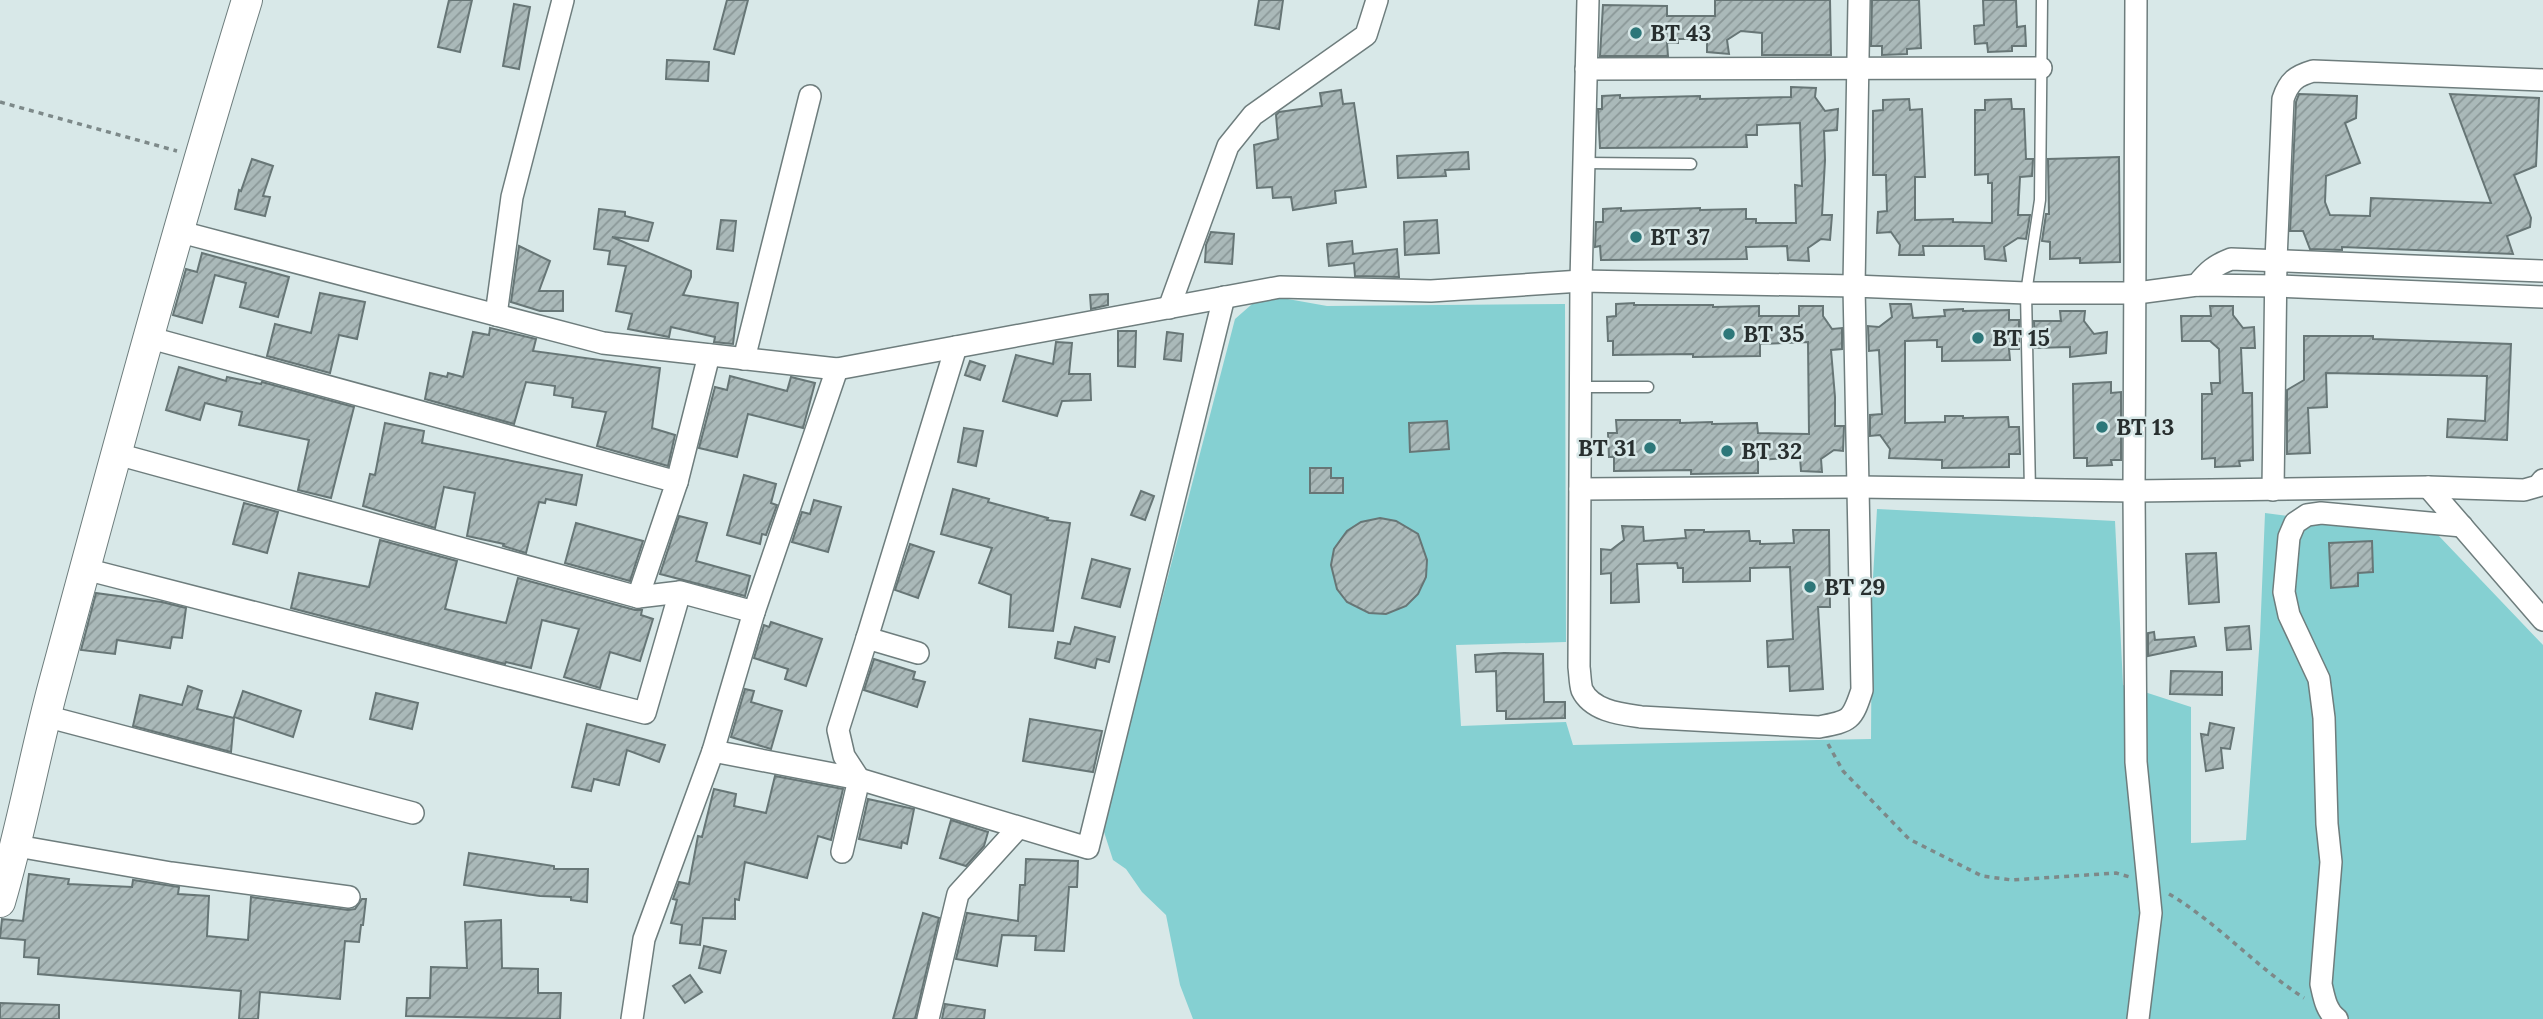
<svg xmlns="http://www.w3.org/2000/svg" width="2543" height="1019" font-family="Lora,serif">
<defs>
<pattern id="building-hatch" width="6" height="6" patternUnits="userSpaceOnUse" patternTransform="scale(1.75)"><rect width="6" height="6" fill="#aab9b9"/><path d="M-1 1l2-2M0 6l6-6M5 7l2-2" fill="none" stroke="#8a9797"/></pattern>
</defs>
<rect width="100%" height="100%" fill="#d8e8e8"/>
<!-- green -->
<path fill="#85d0d2" d="M1271,296L1327,306L1565,304L1566,642L1456,645L1461,726L1566,722L1573,745L1871,739L1872,595L1877,509L2115,521L2123,685L2191,707V843L2246,840L2260,636L2265,513L2438,535L2543,645V1019H1193L1180,985L1166,915L1142,892L1126,869L1113,860L1104,832L1109,803L1235,319L1259,298Z"/>
<!-- building -->
<g fill="url(#building-hatch)" stroke="#677676" stroke-width="2">
<path d="M449,0H472L460,52L438,47Z"/>
<path d="M727,0H748L734,54L714,49Z"/>
<path d="M1259,0H1283L1279,29L1255,25Z"/>
<path d="M1715,0H1830L1831,55H1762V33L1741,31L1727,40L1729,54L1707,52V39H1678V43H1667L1668,56H1600L1603,5L1667,6V16H1715Z"/>
<path d="M1872,0H1919L1921,48L1907,49V54L1882,55V46H1871Z"/>
<path d="M1983,0H2016L2017,27L2025,26L2026,46H2012V51L1988,52L1987,43L1975,44L1974,26L1984,25Z"/>
<path d="M514,4L530,7L519,69L503,66Z"/>
<path d="M667,60L709,62L708,81L666,79Z"/>
<path d="M1791,87L1816,88L1815,97L1825,111L1838,109L1837,130L1824,131L1825,160L1822,215H1832L1830,240L1821,239L1808,248L1809,261L1788,260L1787,246L1746,247L1747,259L1601,260L1600,246L1595,247L1596,222H1603V209L1621,208V211L1700,208V210L1746,209V219H1756V223H1796L1795,185L1802,186L1800,123L1757,125V135H1746L1747,147L1600,148L1598,109H1602V96L1620,95V98L1700,96V99L1791,97Z"/>
<path d="M1341,90L1343,104L1354,103L1366,187L1335,191L1336,203L1293,210L1291,197L1273,198L1272,187L1257,188L1254,145L1278,139L1276,115L1279,112L1322,106L1320,93Z"/>
<path d="M2299,94L2357,96L2356,118L2345,123L2360,163L2326,176L2325,202L2330,215L2370,216L2371,198L2491,203L2450,94L2539,98L2536,166L2514,175L2531,218L2530,227L2507,236L2513,254L2342,247V250L2310,249L2303,231H2290L2296,102Z"/>
<path d="M1909,99L1910,110L1922,109L1925,177H1915V220L1953,219V222L1992,223V183H1988V174L1975,175V110H1985V100L2011,99L2012,109H2024L2026,159H2033L2032,176L2020,177L2018,215H2030L2026,239L2018,238L2004,247L2006,261L1985,259L1984,246H1923L1924,255H1899L1900,245L1891,232L1877,233L1878,212L1887,211L1886,175H1873V111L1883,110V100Z"/>
<path d="M1468,152L1469,169L1445,170L1446,176L1398,178L1397,156Z"/>
<path d="M2119,157L2120,262L2080,263V258L2050,259V242L2042,241L2046,214H2049L2048,159Z"/>
<path d="M252,159L273,166L263,196L270,197L265,216L235,209L239,190L241,191Z"/>
<path d="M599,209L625,212V216L653,223L648,241L612,237L691,271V277L683,295L738,303L733,344L714,342L715,337L671,327L669,337L628,329L632,314L616,311L626,266L608,264L610,251L594,249Z"/>
<path d="M721,220L736,221L733,251L717,249Z"/>
<path d="M1437,220L1439,253L1405,255L1404,222Z"/>
<path d="M1211,232L1234,234L1232,264L1205,262L1206,245Z"/>
<path d="M1352,241L1353,254L1397,249L1399,277L1355,276L1354,263L1329,266L1327,244Z"/>
<path d="M519,246L550,261L539,291H563V311H540L511,302Z"/>
<path d="M202,253L289,277L278,317L240,307L246,283L215,275L202,323L173,315L186,269L197,272Z"/>
<path d="M320,293L365,302L357,339L339,335L330,373L267,356L275,324L311,333Z"/>
<path d="M1108,294V305L1091,309L1090,295Z"/>
<path d="M1634,303V305H1713V307L1759,306V316H1799V306H1823V316L1832,329L1842,328V349L1831,350L1835,397V426H1844L1843,451L1834,450L1821,459L1822,472L1801,471L1800,457L1758,460V473L1691,474V470L1614,471V457H1609L1608,433H1617L1616,420H1680V423L1712,422V424L1757,423L1758,433L1809,434L1808,342L1760,344V356L1693,357V354L1613,355V341H1608L1607,317L1616,316V304Z"/>
<path d="M1890,304H1911L1913,318L1945,316L1944,310L1963,309V311L2009,310V320H2019V349H2009L2010,360L1942,361V347H1937V340L1905,341V423L1945,422V416H1963V418L2008,417L2009,427H2019L2020,454H2009V467L1942,468V460L1889,458L1890,449L1880,435L1870,436V415L1882,414L1879,350L1869,351L1868,326L1879,327L1892,317Z"/>
<path d="M2210,306H2233V315L2243,328L2254,327L2255,348H2241L2243,393H2252L2253,460L2239,461L2240,466L2215,467V458L2202,459V394H2212L2211,383H2220L2219,349L2210,341H2182L2181,316H2211Z"/>
<path d="M2060,311H2085L2084,321L2094,334L2107,332L2106,353L2070,357V347L2035,348L2034,321H2061Z"/>
<path d="M490,328L536,339L533,351L660,368L652,428L675,435L668,466L597,446L606,412L572,407L573,398L554,395L555,386L526,382L514,424L425,399L430,373L447,377L448,373L463,377L473,332L489,335Z"/>
<path d="M1118,331H1136L1135,367L1118,366Z"/>
<path d="M1167,332L1183,334L1181,361L1164,359Z"/>
<path d="M2304,336H2373V339L2511,344L2507,440L2447,437L2448,419L2485,421L2487,376L2326,373L2327,407L2308,408L2310,453L2287,454V390L2304,380Z"/>
<path d="M1056,342L1072,343L1069,374H1090L1091,400L1062,401L1057,416L1003,401L1016,355L1053,364Z"/>
<path d="M970,361L985,366L980,380L965,375Z"/>
<path d="M179,367L226,381L227,377L261,384L262,382L354,407L331,498L298,490L309,440L239,425L242,412L205,403L200,420L166,410Z"/>
<path d="M730,376L787,391L791,377L815,383L803,428L748,414L737,457L699,448L715,387L727,390Z"/>
<path d="M2111,382V393L2121,392V460H2111L2112,465L2087,466V458H2074L2073,384Z"/>
<path d="M1447,421L1449,449L1410,452L1409,423Z"/>
<path d="M385,423L424,431L422,443L582,475L576,505L546,499L545,503L539,502L526,553L503,546L504,544L467,536L475,493L444,487L435,528L363,506L370,474L375,475Z"/>
<path d="M964,428L983,431L976,466L958,462Z"/>
<path d="M1310,468H1331V478H1343V493H1310Z"/>
<path d="M744,475L776,484L771,503L777,505L766,535L762,534L760,544L727,535Z"/>
<path d="M953,489L989,499L988,502L1048,518L1047,520L1070,523L1053,631L1009,627L1011,595L979,583L992,548L941,534Z"/>
<path d="M1141,491L1154,496L1145,520L1131,515Z"/>
<path d="M814,500L841,507L828,552L792,542L802,512L810,514Z"/>
<path d="M244,503L278,512L267,553L233,544Z"/>
<path d="M679,516L707,523L696,561L750,576L745,596L660,574Z"/>
<path d="M1380,518L1396,521L1418,534L1427,560L1426,577L1418,594L1406,606L1386,614L1369,613L1347,602L1337,589L1331,565L1334,549L1347,531L1361,522Z"/>
<path d="M576,523L643,541L630,581L565,563Z"/>
<path d="M1622,526L1643,527L1644,541L1686,538L1685,530H1704V532L1749,531L1750,541H1760V544L1794,543L1793,530H1829L1830,607H1818L1823,689L1790,691L1789,666L1768,667L1767,641L1793,639L1790,567L1750,568V581L1683,582V568H1678L1677,563L1637,564L1639,602L1611,603V573L1601,574V549L1611,550L1624,540Z"/>
<path d="M380,540L457,561L445,609L506,623L518,578L635,610H642L641,615L653,619L640,661L610,652L600,688L564,677L579,629L542,620L531,668L506,662L505,664L291,608L299,573L369,587Z"/>
<path d="M2372,541L2373,572L2358,573V586L2331,588L2329,543Z"/>
<path d="M910,544L934,552L918,598L895,590Z"/>
<path d="M2216,553L2219,602L2189,604L2186,554Z"/>
<path d="M1092,559L1130,569L1120,607L1082,598Z"/>
<path d="M96,593L162,602L186,608L182,638L172,637L170,648L117,640L115,654L81,650Z"/>
<path d="M771,622L822,639L806,686L785,679L788,669L754,658L764,625L769,627Z"/>
<path d="M2249,626L2251,649L2227,650L2225,628Z"/>
<path d="M1075,627L1115,637L1109,662L1097,659L1095,668L1055,658L1058,642L1070,644Z"/>
<path d="M2154,632L2155,640L2194,637L2196,646L2148,656V633Z"/>
<path d="M1504,653L1543,654L1544,702H1565V718L1506,719V711H1497L1496,671L1476,672L1475,655Z"/>
<path d="M874,659L915,672L913,679L925,682L917,707L864,690Z"/>
<path d="M2171,671L2222,672V695L2170,694Z"/>
<path d="M188,686L202,691L197,709L234,718L231,752L133,726L140,695L182,705Z"/>
<path d="M745,689L754,691L751,702L782,711L771,749L731,737Z"/>
<path d="M243,691L301,711L293,737L234,717Z"/>
<path d="M376,693L418,703L412,729L370,719Z"/>
<path d="M1030,719L1102,731L1093,772L1023,761Z"/>
<path d="M2210,723L2234,728L2230,749L2221,748L2223,768L2206,771L2201,734L2208,735Z"/>
<path d="M587,724L665,745L659,762L627,750L619,785L594,779L591,791L572,787Z"/>
<path d="M775,776L843,789L831,840L818,836L807,878L745,862L739,900L735,899V919L703,918L700,945L680,943L682,925L671,923L677,900L673,899L679,882L689,884L698,836L702,837L714,789L736,794L734,806L766,813Z"/>
<path d="M868,799L914,809L907,844L902,842L901,848L859,839Z"/>
<path d="M951,820L988,832L984,846L966,866L940,858Z"/>
<path d="M469,853L554,866V869H588L587,902L571,900V897L540,896L464,885Z"/>
<path d="M1026,859L1078,861L1077,887H1069L1064,951L1035,950L1036,936L1002,935L997,966L956,959L967,913L1018,921L1020,885H1025Z"/>
<path d="M29,874L69,879L68,884L132,887L133,880L179,887L178,894L209,896L207,936L248,940L251,897L348,910L355,909L362,899H366L363,925H361L359,942L345,941L340,999L260,992L258,1019H239L241,991L38,974L39,958L24,957L25,940L0,938L2,919L23,921Z"/>
<path d="M923,913L939,918L915,1019H893Z"/>
<path d="M501,920L502,968L538,969V993H561L560,1019L406,1016L407,998H430L431,967L467,968L465,922Z"/>
<path d="M704,946L726,951L720,973L699,968Z"/>
<path d="M690,975L702,992L685,1003L673,986Z"/>
<path d="M0,1003L59,1005V1019H0Z"/>
<path d="M945,1004L985,1010L984,1019H942Z"/>
</g>
<g fill="none" stroke-linecap="round" stroke-linejoin="round">
<defs>
<g id="service">
<path d="M1584,163L1691,164"/>
<path d="M1580,387H1648"/>
<path d="M2030,491L2026,293L2040,200L2042,0"/>
</g>
<g id="minor">
<path d="M1588,0L1581,281L1579,667C1580,674 1580,684 1582,690C1592,711 1621,714 1641,717L1819,727C1850,721 1852,721 1862,690L1854,286L1859,0"/>
<path d="M2136,0L2134,491L2136,762L2151,913L2138,1019"/>
<path d="M1586,69L2041,68"/>
<path d="M177,231L603,343L837,369L1280,287L1431,291L1581,281L1854,286L2026,293H2137L2197,285L2277,286L2543,297"/>
<path d="M2197,285C2207,272 2215,265 2231,259L2543,271"/>
<path d="M1169,308L1228,146L1253,115L1366,35L1377,0"/>
<path d="M496,315L512,197L563,0"/>
<path d="M147,337L677,482L638,597"/>
<path d="M744,359L810,96"/>
<path d="M117,454L638,597L680,592L754,612L837,369"/>
<path d="M677,482L709,355"/>
<path d="M2428,487L2543,620"/>
<path d="M1580,489L1858,487L2134,491L2428,487L2524,490L2538,486L2543,480"/>
<path d="M2273,490L2276,260L2283,99C2289,81 2296,76 2313,71L2543,80"/>
<path d="M85,569L645,713L680,592"/>
<path d="M918,653L867,638L956,347"/>
<path d="M45,716L413,813"/>
<path d="M713,751L754,612"/>
<path d="M17,846L171,873L349,897"/>
<path d="M842,852L859,779L844,756L838,730L867,638"/>
<path d="M632,1019L644,939L713,751L859,779L1088,848L1224,297"/>
<path d="M928,1019L958,894L1018,828"/>
<path d="M2337,1019C2326,1011 2324,997 2321,984L2331,862L2327,824L2324,718L2319,679L2289,615L2284,592L2289,537L2295,523L2307,515L2321,513L2462,526"/>
</g>
<path id="secondary" d="M0,902C21,831 34,758 53,687C115,457 177,228 247,0"/>
</defs>
<!-- service casing -->
<use href="#service" stroke="#6e7d7d" stroke-width="13"/>
<!-- minor casing -->
<use href="#minor" stroke="#6e7d7d" stroke-width="24"/>
<!-- secondary casing -->
<use href="#secondary" stroke="#6e7d7d" stroke-width="32"/>
<!-- path -->
<g stroke="#7d8989" stroke-width="3.5" stroke-dasharray="5 5" stroke-linecap="butt">
<path d="M0,102L177,151"/>
<path d="M1828,744L1843,771L1909,839L1982,876L2012,880L2116,873L2130,877"/>
<path d="M2169,894C2218,923 2256,967 2304,998"/>
</g>
<!-- service -->
<use href="#service" stroke="#fff" stroke-width="10"/>
<!-- minor -->
<use href="#minor" stroke="#fff" stroke-width="21"/>
<!-- secondary -->
<use href="#secondary" stroke="#fff" stroke-width="30"/>
</g>
<!-- markers -->
<g fill="#2d7779" stroke="#d8e8e8" stroke-width="2.5">
<circle cx="1636" cy="33" r="7"/>
<circle cx="1636" cy="237" r="7"/>
<circle cx="1729" cy="334" r="7"/>
<circle cx="1978" cy="338" r="7"/>
<circle cx="2102" cy="427" r="7"/>
<circle cx="1650" cy="448" r="7"/>
<circle cx="1727" cy="451" r="7"/>
<circle cx="1810" cy="587" r="7"/>
</g>
<g text-anchor="middle" stroke-width="5" stroke-linejoin="round" paint-order="stroke">
<!-- poi labels -->
<g font-size="23" font-weight="bold" fill="#282f2f" stroke="#d8e8e8" text-anchor="start">
<text x="1650" y="41">BT 43</text>
<text x="1650" y="245">BT 37</text>
<text x="1743" y="342">BT 35</text>
<text x="1992" y="346">BT 15</text>
<text x="2116" y="435">BT 13</text>
<text x="1636" y="456" text-anchor="end">BT 31</text>
<text x="1741" y="459">BT 32</text>
<text x="1824" y="595">BT 29</text>
</g>
</g>
</svg>
